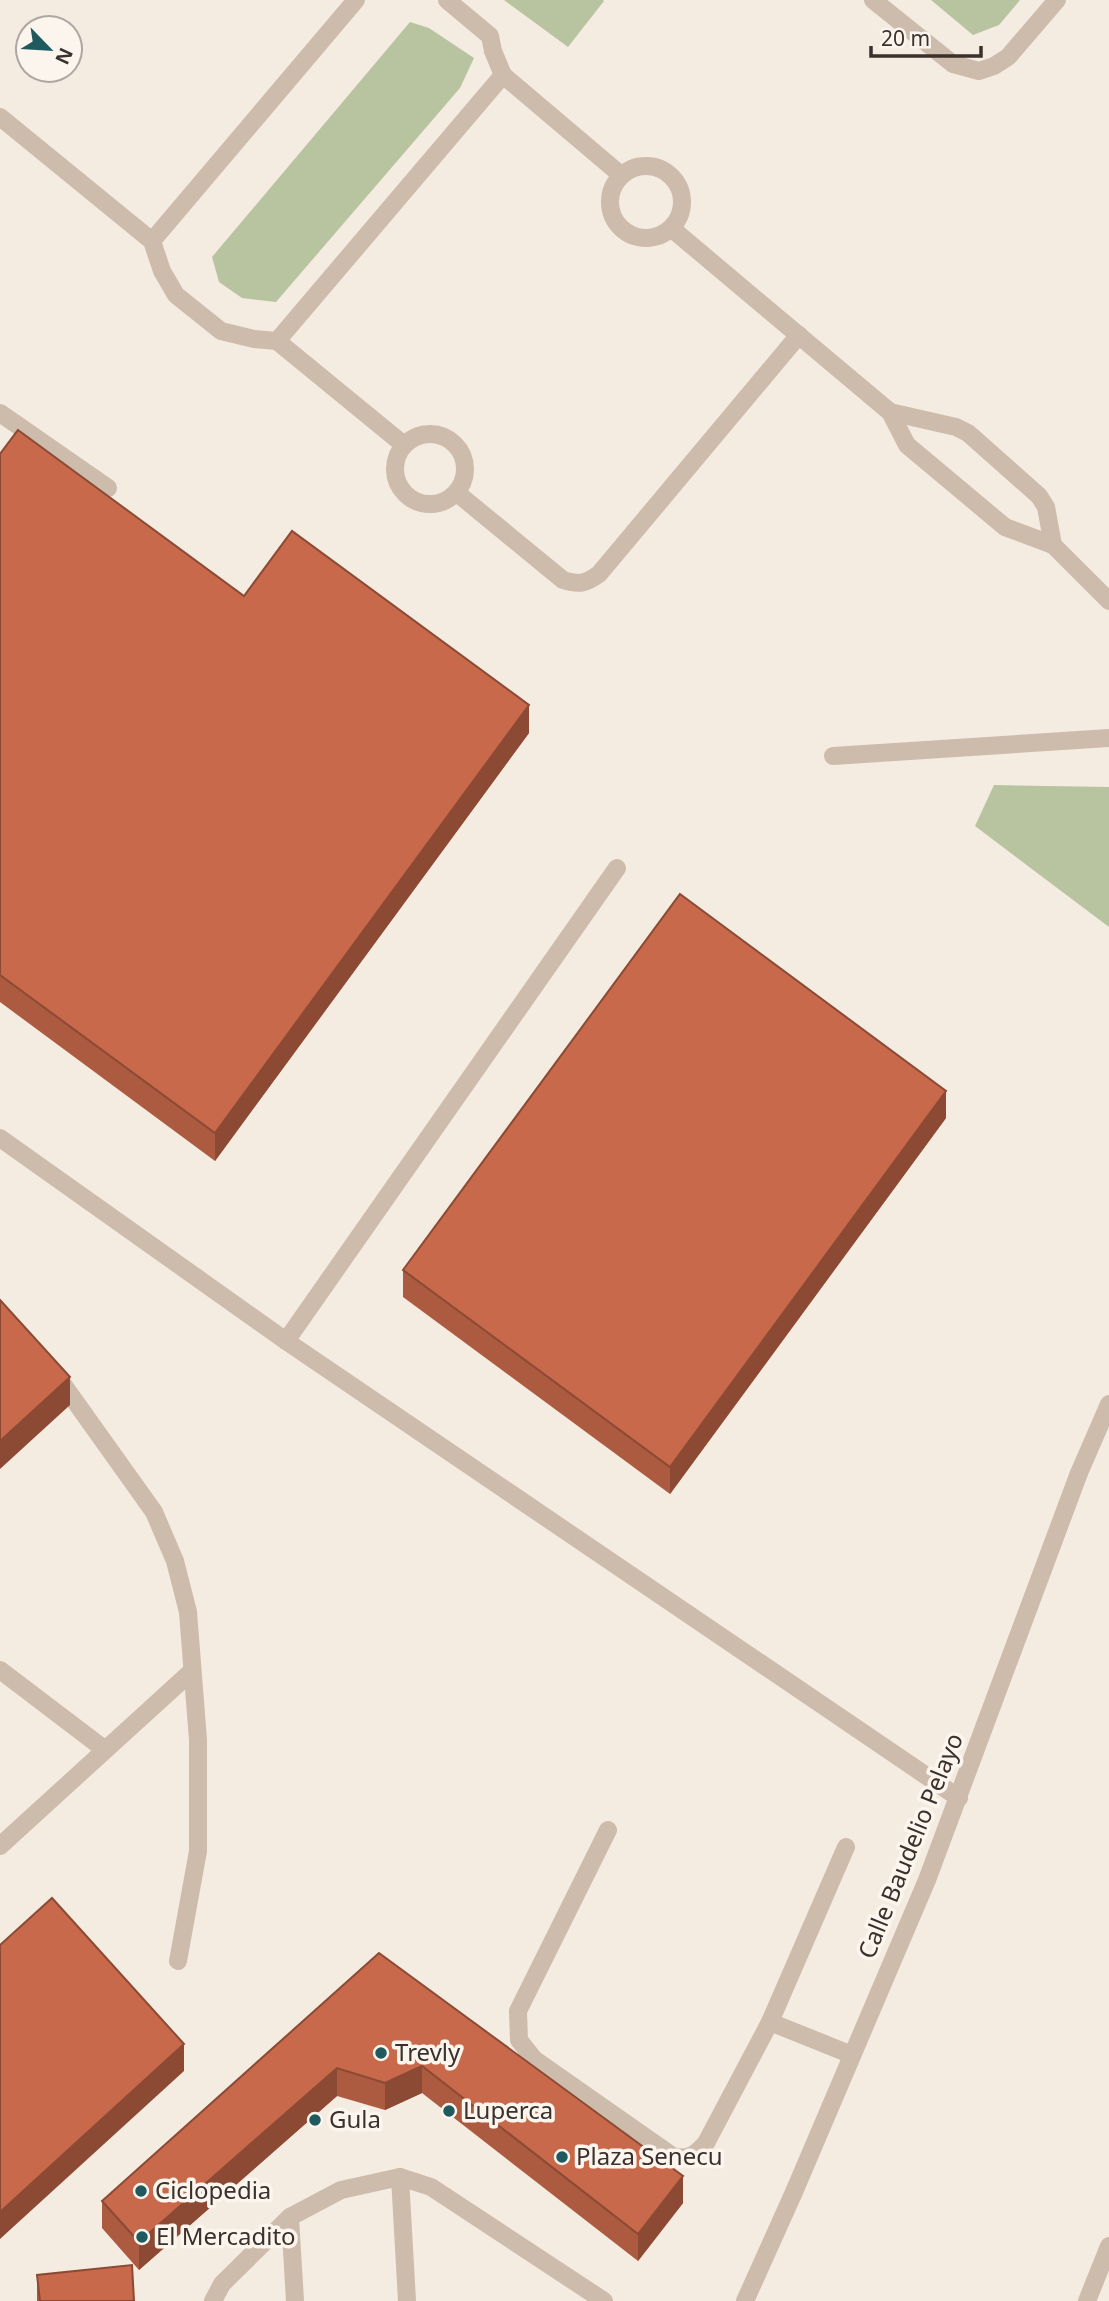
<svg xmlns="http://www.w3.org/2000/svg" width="1109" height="2301" font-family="'Noto Sans',sans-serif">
<rect width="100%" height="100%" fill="#f4ebe1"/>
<!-- green -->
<g fill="#b8c4a0">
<path d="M504,0H603L604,1L568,47Z"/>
<path d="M931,0H1020L999,25L973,35Z"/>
<path d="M410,22L429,28L474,58L460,88L276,302L242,298L219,282L212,257Z"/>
<path d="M994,785L1109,787V927L975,826Z"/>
</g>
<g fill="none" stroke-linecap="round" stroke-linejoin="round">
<!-- service -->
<g stroke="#cdbbac" stroke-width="18">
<path d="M0,413L108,488"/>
<path d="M0,1138L286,1341L959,1798"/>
<path d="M286,1341L617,868"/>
<path d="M57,1376L154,1512L175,1561L188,1612L198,1740V1851L178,1961"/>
<path d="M0,1670L104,1749"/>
<path d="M608,1830L518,2011L519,2040L534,2059L674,2157C690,2159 695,2155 706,2143L770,2022L852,2055"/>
<path d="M0,1846L192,1671"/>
<path d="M770,2022L846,1847"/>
<path d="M400,2177L407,2301"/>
<path d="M290,2217L295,2301"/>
<path d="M213,2301L222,2284L290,2217L341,2190L400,2177L431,2187L604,2301"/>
</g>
<!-- minor -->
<g stroke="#cdbbac" stroke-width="18">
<path d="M447,0L490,36L493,51L503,75L621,175"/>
<path d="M873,0L953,64L979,71L994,66L1008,57L1057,0"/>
<path d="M0,117L152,241L162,271L176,295L221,331L254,339L277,341L404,445"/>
<circle cx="646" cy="202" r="36"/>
<path d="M671,228L890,412L907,445L1005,527L1053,545L1109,601"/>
<path d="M152,241L356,0"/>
<path d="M277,341L503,75"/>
<path d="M890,412L956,427L968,433L1039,496L1046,507L1053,545"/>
<circle cx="430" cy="469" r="35"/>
<path d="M457,493L563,580C579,585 585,584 599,574L799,335"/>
<path d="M833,756L1109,738"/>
<path d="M1087,2301L1109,2246"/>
</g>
<!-- tertiary -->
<path stroke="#cdbbac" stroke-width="18" d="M745,2301L794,2192L927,1880L1079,1473L1109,1404"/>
</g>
<!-- wall -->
<g fill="#ac5a40">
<path d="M0,454L244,596L529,733L215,1161L0,1002Z"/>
<path d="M946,1118L670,1494L403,1297V1270Z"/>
<path d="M379,1953L683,2203L638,2261L422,2093L385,2110L337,2096L139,2270L102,2228V2201Z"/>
<path d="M37,2275L134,2301H37Z"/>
</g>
<!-- shaded-wall -->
<g fill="#8c4a34">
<path d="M529,705V733L215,1161V1133Z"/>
<path d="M946,1091V1118L670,1494V1467Z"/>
<path d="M70,1377V1405L0,1469V1441Z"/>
<path d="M184,2044V2071L0,2239V2212Z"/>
<path d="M422,2066V2093L385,2110V2083Z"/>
<path d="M337,2068V2096L139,2270V2242Z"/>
<path d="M683,2176V2203L638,2261V2234Z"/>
</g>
<!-- building -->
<g fill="#c8694b" stroke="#8c4a34" stroke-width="2">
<path d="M18,430L244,596L292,531L529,705L215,1133L0,975V454Z"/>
<path d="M680,894L946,1091L670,1467L403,1270Z"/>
<path d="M0,1300L70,1377L0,1441Z"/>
<path d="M52,1898L184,2044L0,2212V1945Z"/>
<path d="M379,1953L683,2176L638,2234L422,2066L385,2083L337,2068L139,2242L102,2201Z"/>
<path d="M132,2265L134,2301H40L37,2275Z"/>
</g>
<!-- markers -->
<g fill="#1f5a5e" stroke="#fbf5ee" stroke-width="2.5">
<circle cx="381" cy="2053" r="7"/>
<circle cx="449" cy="2111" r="7"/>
<circle cx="315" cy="2120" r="7"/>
<circle cx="562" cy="2157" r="7"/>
<circle cx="141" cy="2191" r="7"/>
<circle cx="142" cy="2237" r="7"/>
</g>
<g text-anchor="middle" stroke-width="7" stroke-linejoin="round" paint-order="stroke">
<!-- street labels -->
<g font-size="24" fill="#3b302b" stroke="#fbf5ee">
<text transform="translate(911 1846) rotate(-68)" y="8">Calle Baudelio Pelayo</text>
</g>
<!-- poi labels -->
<g font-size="24" fill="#3b302b" stroke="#fbf5ee" text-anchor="start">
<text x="395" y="2061">Trevly</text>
<text x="463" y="2119">Luperca</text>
<text x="329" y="2128">Gula</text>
<text x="576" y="2165">Plaza Senecu</text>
<text x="155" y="2199">Ciclopedia</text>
<text x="156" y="2245">El Mercadito</text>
</g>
</g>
<!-- north arrow -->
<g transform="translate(49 49) rotate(115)"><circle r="33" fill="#fbf5ee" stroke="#aea6a0" stroke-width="2"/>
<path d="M0-5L12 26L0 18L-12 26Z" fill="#1f5a5e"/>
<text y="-10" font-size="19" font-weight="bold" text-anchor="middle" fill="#3b302b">N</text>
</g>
<!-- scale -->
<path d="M871 46v10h110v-10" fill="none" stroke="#3b302b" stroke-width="3.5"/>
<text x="881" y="46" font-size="21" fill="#3b302b" stroke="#fbf5ee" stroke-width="5" paint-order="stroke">20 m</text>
</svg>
